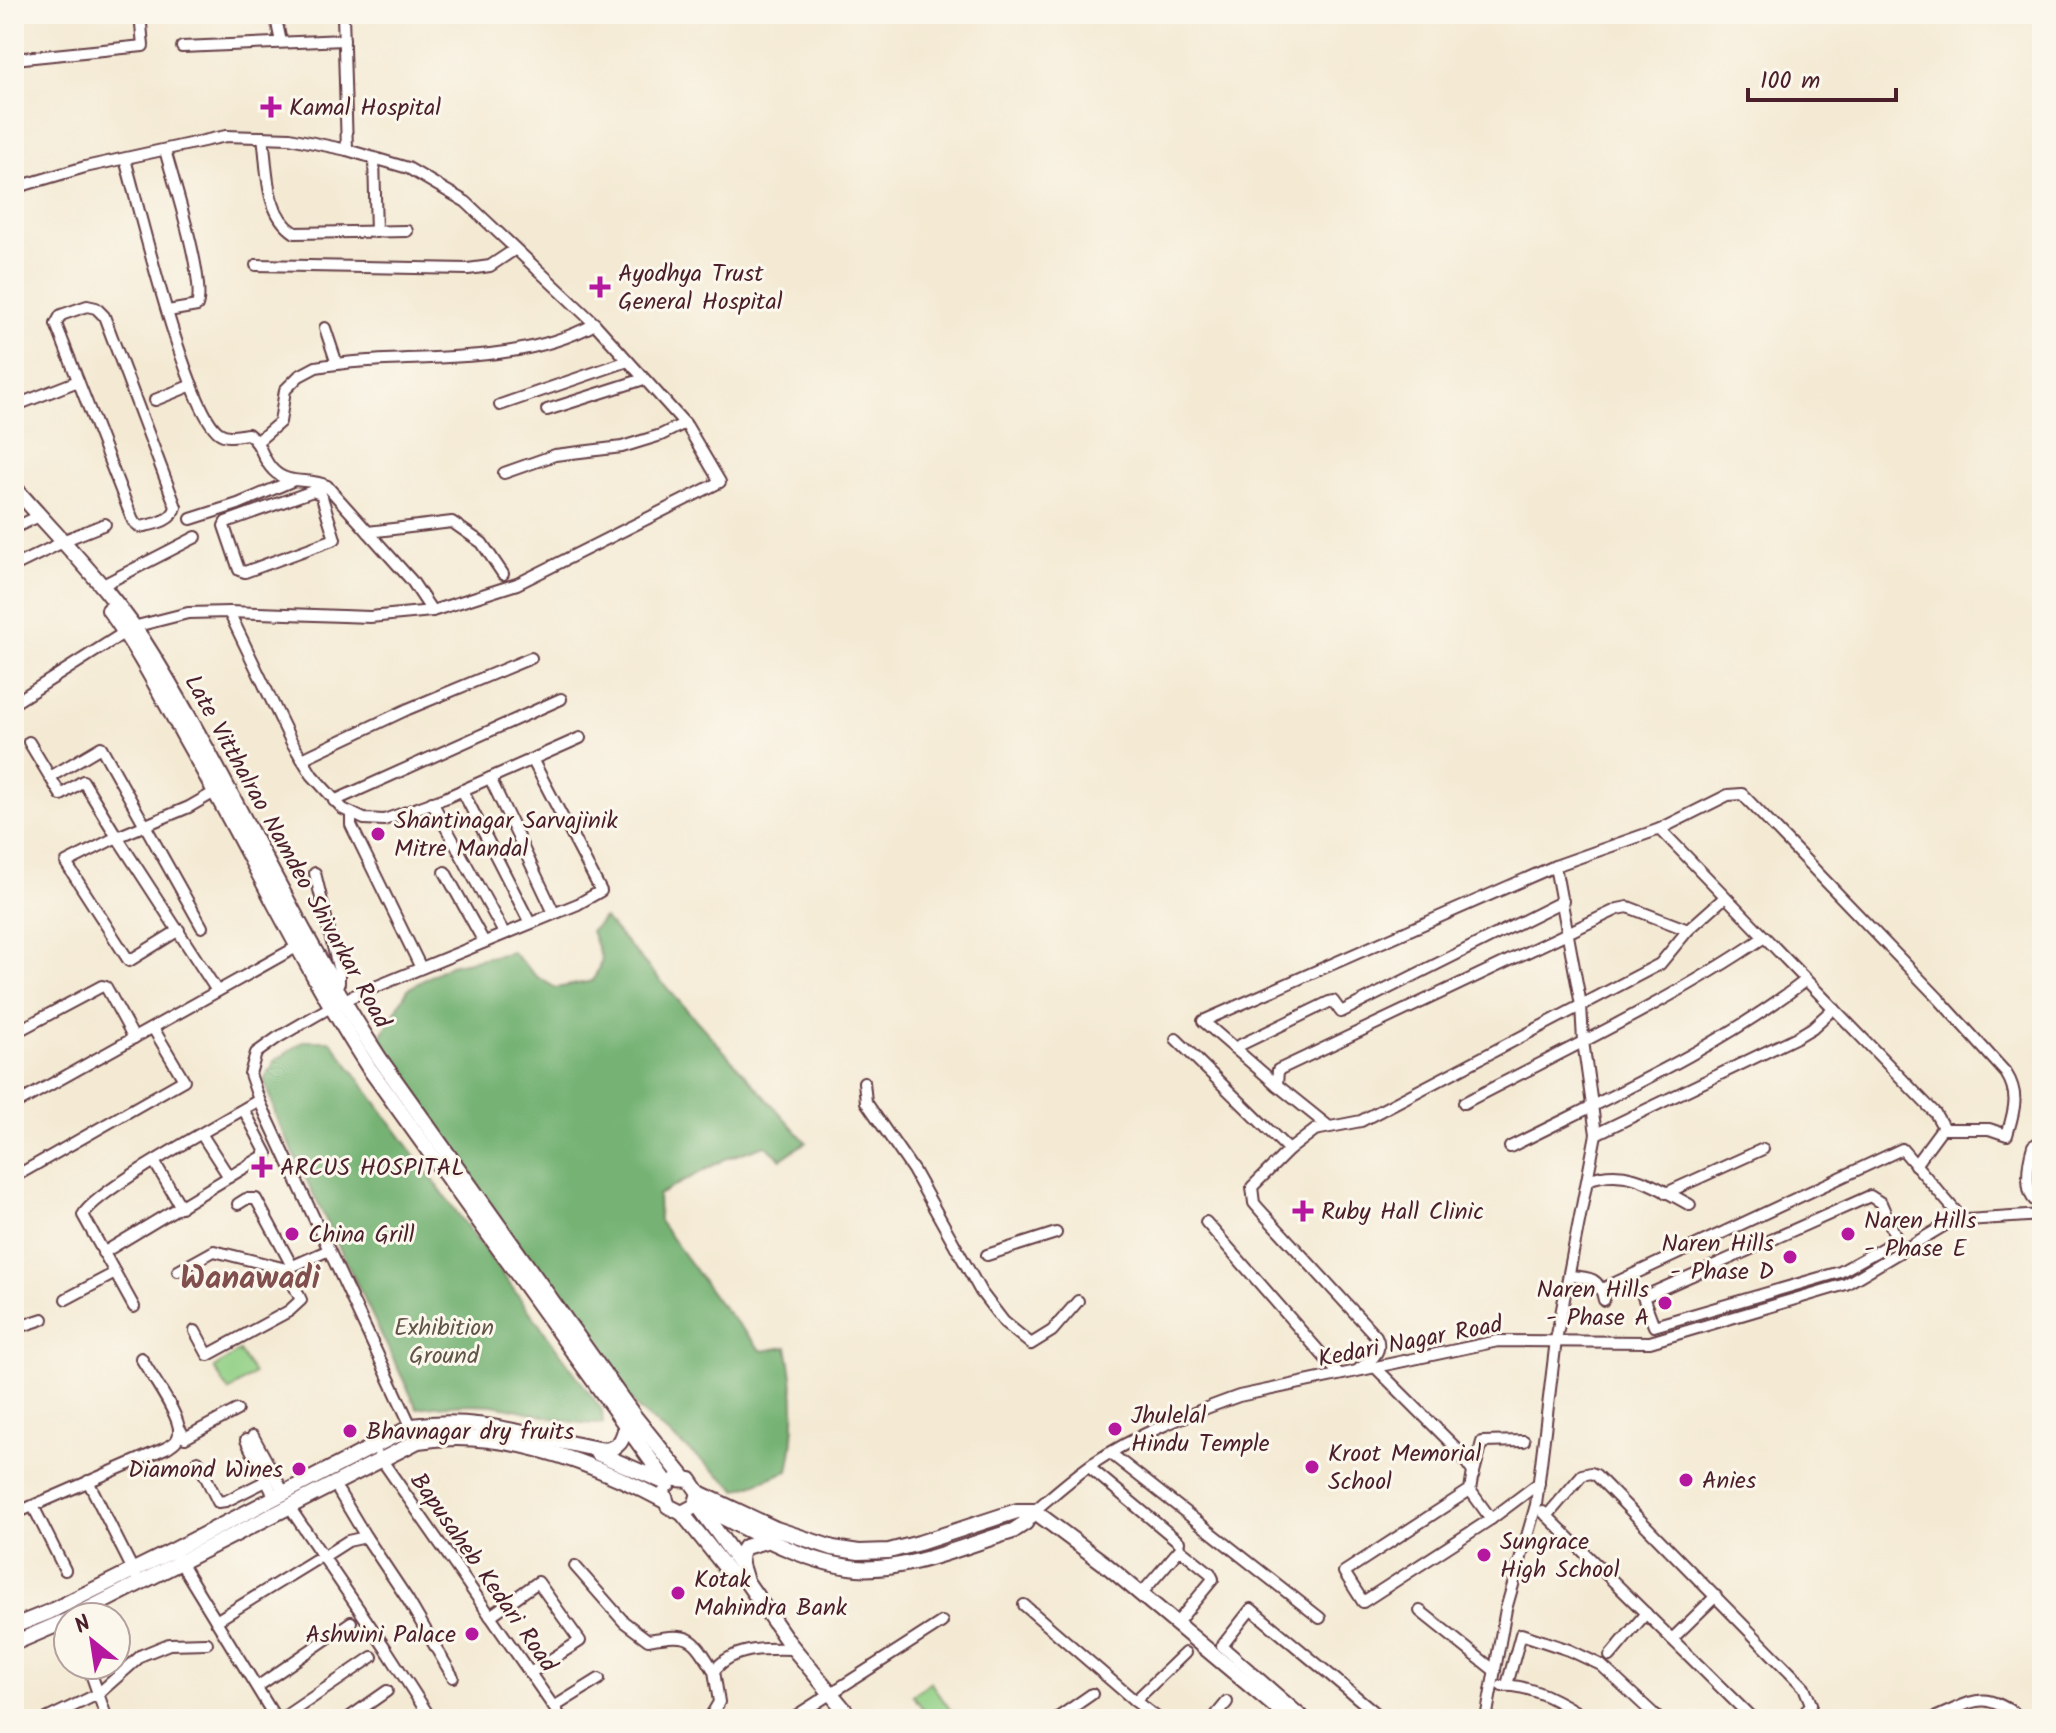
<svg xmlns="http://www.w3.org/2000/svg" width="2056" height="1733" font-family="Kalam,sans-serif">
<rect width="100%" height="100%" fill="#fbf7ec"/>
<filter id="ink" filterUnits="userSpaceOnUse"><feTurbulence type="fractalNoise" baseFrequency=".0125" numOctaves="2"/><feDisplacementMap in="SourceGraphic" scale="16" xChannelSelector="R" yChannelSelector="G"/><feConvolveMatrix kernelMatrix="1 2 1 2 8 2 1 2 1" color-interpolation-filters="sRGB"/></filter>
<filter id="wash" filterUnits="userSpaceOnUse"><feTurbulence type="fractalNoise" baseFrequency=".006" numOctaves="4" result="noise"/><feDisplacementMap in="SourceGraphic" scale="32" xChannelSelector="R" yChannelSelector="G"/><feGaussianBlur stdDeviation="1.8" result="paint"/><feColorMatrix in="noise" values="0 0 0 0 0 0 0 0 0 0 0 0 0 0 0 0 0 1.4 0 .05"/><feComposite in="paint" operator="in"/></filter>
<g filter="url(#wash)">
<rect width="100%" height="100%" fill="#f4ead4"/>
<!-- green -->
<g fill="#92d086" stroke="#6e7858" stroke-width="2">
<path d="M239,1351L254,1374L229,1391L214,1368Z"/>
<path d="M930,1682L955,1716L950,1719H930L913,1695Z"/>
</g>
<!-- forest -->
<g fill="#75b273" stroke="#60684f" stroke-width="2">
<path d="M604,918L806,1142L781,1159L765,1145L725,1159L658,1195L659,1221L719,1303L762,1351L787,1347C796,1389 797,1429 788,1471L738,1490L639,1410L375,1047L408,989L450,965L512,952L536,976L556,988L593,981L602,960L591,931Z"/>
<path d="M304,1041H331L602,1410L603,1424C565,1425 529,1410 492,1405C467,1403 441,1405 417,1408L277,1119L264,1079L276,1060Z"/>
</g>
</g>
<g filter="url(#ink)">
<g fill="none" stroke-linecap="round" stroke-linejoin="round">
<defs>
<g id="street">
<path d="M275,14L281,42"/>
<path d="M343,14L347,150"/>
<path d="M182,47L344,40"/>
<path d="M14,59L143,46L141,24L137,14"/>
<path d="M263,137C268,170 264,213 295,233L407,231"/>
<path d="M165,150C173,180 206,281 197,306L168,311"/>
<path d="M374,158L376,232"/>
<path d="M125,159C139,208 186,406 218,432C227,439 238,435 248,434C263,445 261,458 273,470C288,486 310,477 327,486L412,581L432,611"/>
<path d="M14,188L85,167L226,136L290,138L347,150L408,168L466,202L595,324L687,426L720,482L517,584L432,611L370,617L229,612L188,613L133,627L14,703"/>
<path d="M256,265L468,269L490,266L514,250"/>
<path d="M87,306L96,308L104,316L176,507C172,522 153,524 140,527L133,521L56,324L61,315Z"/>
<path d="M325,328L337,364"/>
<path d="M155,400L192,385"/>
<path d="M500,405L628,361"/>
<path d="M14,406L78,381"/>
<path d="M547,410L644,379"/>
<path d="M258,441L280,422L285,390L299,376L316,367C407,351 510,370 595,324"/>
<path d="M504,473L555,455L622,447L661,435L685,423"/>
<path d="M315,492L321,494L335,539L245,572L239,570L224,526L226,522L327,486"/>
<path d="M191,519L238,504L292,481"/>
<path d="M14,528L35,518"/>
<path d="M368,532L452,522L482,543L503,574"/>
<path d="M65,540L105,524"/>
<path d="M14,566L59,544"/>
<path d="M101,586L196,537"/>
<path d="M229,612L291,741L312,775L343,809L364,819L384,820L445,798L580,738"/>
<path d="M29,742L50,777L101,747L202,927"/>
<path d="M302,759L408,709L531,658"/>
<path d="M50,777L61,795L83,781L117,837L66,863L129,961L179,930"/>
<path d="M490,778L554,913"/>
<path d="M462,790L530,923"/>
<path d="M334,801L561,699"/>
<path d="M432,802L504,933"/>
<path d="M351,813V825L420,966"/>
<path d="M445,872L484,942"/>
<path d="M315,873L339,971V983L333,987"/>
<path d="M217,991L117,837L189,807L220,789"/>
<path d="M14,1033L102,986L106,987L134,1038"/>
<path d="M1176,1039L1289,1150"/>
<path d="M1234,1048L1329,1002L1333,1001L1341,1012L1563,901"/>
<path d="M864,1082L866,1102L913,1170L981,1292L1004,1322L1031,1344L1052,1331L1078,1301"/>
<path d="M1277,1085L1203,1021L1555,866"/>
<path d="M1464,1103C1565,1050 1669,1002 1763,938"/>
<path d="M14,1105L302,944"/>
<path d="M1328,1126L1277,1085L1278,1070L1618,909L1628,907L1688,930"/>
<path d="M1596,1134L1797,1037L1812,1028L1834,1008"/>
<path d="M202,1135L229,1177"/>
<path d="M2042,1140L2033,1146C2028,1162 2022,1200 2042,1204"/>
<path d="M1510,1147C1611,1096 1717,1049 1806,980"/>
<path d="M155,1163L181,1207"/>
<path d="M1915,1165L1943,1127L1935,1113L1660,829L1728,795L1742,794L1939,999L2006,1073C2020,1095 2014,1111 2007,1135L1989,1129H1942"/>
<path d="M14,1177L184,1080L153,1028"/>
<path d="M1588,1180C1627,1165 1656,1187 1690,1205"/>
<path d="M1666,1193L1763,1149"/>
<path d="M1870,1196L1881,1203L1897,1240L1840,1272L1654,1326L1643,1297Z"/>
<path d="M238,1204L246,1199H256L292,1266"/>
<path d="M1206,1222L1339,1374"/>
<path d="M103,1253L267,1154L244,1110"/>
<path d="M987,1255L1056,1233"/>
<path d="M178,1271L214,1251L286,1269L329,1250"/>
<path d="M1569,1276C1590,1277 1600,1278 1604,1300"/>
<path d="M1602,1289L1902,1149L1964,1221"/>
<path d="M66,1299L115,1273"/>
<path d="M134,1307L83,1215C97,1189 226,1120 259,1100"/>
<path d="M14,1314L22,1326L43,1319"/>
<path d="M195,1331L208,1355L289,1311L301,1300L286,1269"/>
<path d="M1375,1367L1456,1448L1473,1472L1470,1490L1344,1572L1363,1602L1491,1519L1539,1483"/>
<path d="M1359,1369C1371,1360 1384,1352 1376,1336L1260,1210L1254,1203L1252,1187L1289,1150L1315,1130L1361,1121L1660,964L1688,930L1724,898"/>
<path d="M180,1429L185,1438L237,1410"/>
<path d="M253,1436L284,1493"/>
<path d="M246,1440L275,1498"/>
<path d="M418,1441L259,1100L250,1074L256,1053L277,1038L341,1001L578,904L601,891L532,759"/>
<path d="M1110,1453L1320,1618"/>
<path d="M379,1456L562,1719"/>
<path d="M198,1461L218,1502L226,1501L266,1481"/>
<path d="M1089,1467L1179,1542"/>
<path d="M1473,1476L1482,1442L1524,1441"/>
<path d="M88,1481L136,1576"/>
<path d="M1470,1490L1491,1519"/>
<path d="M339,1492L366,1537"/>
<path d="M33,1506L65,1570"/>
<path d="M290,1508L386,1649L431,1719"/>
<path d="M1034,1511C1053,1495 1072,1478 1092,1464C1137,1434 1189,1414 1239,1396L1498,1341L1650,1342L1846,1284L1952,1221L2042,1215"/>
<path d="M1543,1512L1753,1719"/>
<path d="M14,1514L168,1447C174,1443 179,1440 179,1432C181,1416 150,1374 141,1358"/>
<path d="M1547,1516L1582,1475L1591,1473L1596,1475L1804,1687L1811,1704L1801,1719"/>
<path d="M177,1557L276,1719"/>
<path d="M323,1557L348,1541L366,1537L408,1600L453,1677"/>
<path d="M575,1566L624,1622L648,1640C691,1633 692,1635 714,1671"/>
<path d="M1141,1594L1180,1549L1210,1573L1213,1579L1176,1624"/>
<path d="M1024,1605L1135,1701"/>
<path d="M1420,1611L1495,1671"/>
<path d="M490,1616L538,1582L580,1641L530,1673"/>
<path d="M216,1621L315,1560"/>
<path d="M1672,1639L1716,1596"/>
<path d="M1610,1656L1646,1613"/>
<path d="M88,1665L107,1719"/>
<path d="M1507,1685L1521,1634L1569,1650L1601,1665L1659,1719"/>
<path d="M1502,1686C1532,1684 1563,1704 1588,1719"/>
<path d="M257,1687L351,1622"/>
<path d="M554,1707L599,1679"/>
<path d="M46,1719L98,1694L142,1655L169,1644L207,1643"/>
<path d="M281,1719L372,1657"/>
<path d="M347,1719L387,1691"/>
<path d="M417,1719L419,1717"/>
<path d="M709,1719L719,1702L714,1671C732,1647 766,1648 794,1649"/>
<path d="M791,1719L942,1622"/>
<path d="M1056,1719L1092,1694"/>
<path d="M1159,1719L1135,1701L1185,1653"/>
<path d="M1213,1719L1227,1702"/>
<path d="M1306,1719L1222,1646L1251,1609L1383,1719"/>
<path d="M1486,1719L1506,1609L1536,1505L1556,1340L1596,1134L1583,1041L1581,1005L1555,866L1660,829"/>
<path d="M1932,1719C1978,1700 1980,1689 2023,1719"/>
</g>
<g id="secondary">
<path d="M14,487C62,542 115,593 153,656C234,788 295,930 380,1059L634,1416L684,1478"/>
<path d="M109,610C138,649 160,693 184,736C247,846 300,961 369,1068L668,1484"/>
<path d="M597,1453L662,1481"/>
<path d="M676,1479L690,1480L699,1493L776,1529L833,1548L859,1552L889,1551L919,1543L1017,1511H1034"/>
<path d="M664,1494L668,1506L682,1513L695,1506L699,1493"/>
<path d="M697,1504C745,1528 803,1563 857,1568C906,1572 966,1545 1013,1531L1025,1523L1034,1511"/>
<path d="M699,1507L741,1565L746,1581L789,1643L852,1719"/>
<path d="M1034,1511L1105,1564L1290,1719"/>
<path d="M682,1513L730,1573L746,1581"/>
<path d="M741,1565L740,1555L745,1547L769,1540"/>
<path d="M73,1617L418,1441C502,1427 592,1462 665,1501"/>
<path d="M14,1626L49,1612L174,1550L413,1426C482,1415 539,1440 605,1450C620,1447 622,1441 626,1427"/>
<path d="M14,1643L68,1620"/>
</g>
</defs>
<!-- street casing -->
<use href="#street" stroke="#643d44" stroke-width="14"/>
<!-- secondary casing -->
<use href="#secondary" stroke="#643d44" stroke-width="18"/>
<!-- street -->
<use href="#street" stroke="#fff" stroke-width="10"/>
<!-- secondary -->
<use href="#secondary" stroke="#fff" stroke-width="14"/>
</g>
</g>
<!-- markers -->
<g fill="#b5179e" stroke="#fbf7ec" stroke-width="3">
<path d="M267 95h8v8h8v8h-8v8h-8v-8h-8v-8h8z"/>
<path d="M596 275h8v8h8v8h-8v8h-8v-8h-8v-8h8z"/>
<circle cx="378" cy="834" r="8"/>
<path d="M258 1155h8v8h8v8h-8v8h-8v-8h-8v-8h8z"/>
<path d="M1299 1199h8v8h8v8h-8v8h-8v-8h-8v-8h8z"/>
<circle cx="292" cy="1234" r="8"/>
<circle cx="1848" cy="1234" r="8"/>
<circle cx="1790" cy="1257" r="8"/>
<circle cx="1665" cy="1303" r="8"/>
<circle cx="1115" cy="1429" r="8"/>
<circle cx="350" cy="1431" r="8"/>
<circle cx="1312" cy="1467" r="8"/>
<circle cx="299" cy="1469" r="8"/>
<circle cx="1686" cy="1480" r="8"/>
<circle cx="1484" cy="1555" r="8"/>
<circle cx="678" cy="1593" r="8"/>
<circle cx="472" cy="1634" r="8"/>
</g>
<g text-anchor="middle" stroke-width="6" stroke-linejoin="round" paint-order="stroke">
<!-- poi labels -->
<g font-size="24" fill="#4a1f2b" stroke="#fbf7ec" text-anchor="start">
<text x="289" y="115">Kamal Hospital</text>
<text x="618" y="281">Ayodhya Trust<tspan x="618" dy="28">General Hospital</tspan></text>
<text x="394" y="828">Shantinagar Sarvajinik<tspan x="394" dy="28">Mitre Mandal</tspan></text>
<text x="280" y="1175">ARCUS HOSPITAL</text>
<text x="1321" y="1219">Ruby Hall Clinic</text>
<text x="1864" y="1228">Naren Hills<tspan x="1864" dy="28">- Phase E</tspan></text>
<text x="308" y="1242">China Grill</text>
<text x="1774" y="1251" text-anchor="end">Naren Hills<tspan x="1774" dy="28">- Phase D</tspan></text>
<text x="1649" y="1297" text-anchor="end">Naren Hills<tspan x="1649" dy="28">- Phase A</tspan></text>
<text x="1131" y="1423">Jhulelal<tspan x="1131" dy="28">Hindu Temple</tspan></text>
<text x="366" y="1439">Bhavnagar dry fruits</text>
<text x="1328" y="1461">Kroot Memorial<tspan x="1328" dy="28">School</tspan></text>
<text x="283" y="1477" text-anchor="end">Diamond Wines</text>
<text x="1702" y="1488">Anies</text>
<text x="1500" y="1549">Sungrace<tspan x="1500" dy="28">High School</tspan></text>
<text x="694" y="1587">Kotak<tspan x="694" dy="28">Mahindra Bank</tspan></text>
<text x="456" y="1642" text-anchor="end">Ashwini Palace</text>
</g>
<!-- street labels -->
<g font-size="24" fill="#4a1f2b" stroke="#fbf7ec">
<text transform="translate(288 851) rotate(61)" y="8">Late Vitthalrao Namdeo Shivarkar Road</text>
<text transform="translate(1410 1341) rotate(-11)" y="8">Kedari Nagar Road</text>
<text transform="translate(484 1572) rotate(55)" y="8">Bapusaheb Kedari Road</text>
</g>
<!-- park labels -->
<g font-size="24" fill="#605446" stroke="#fbf7ec">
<text x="444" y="1335">Exhibition<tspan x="444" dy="28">Ground</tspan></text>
</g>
<!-- district labels -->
<g font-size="32" font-weight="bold" fill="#814f4d" stroke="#fbf7ec">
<text x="250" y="1288">Wanawadi</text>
</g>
</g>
<!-- margin -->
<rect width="2056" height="1733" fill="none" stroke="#fbf7ec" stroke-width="48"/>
<!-- north arrow -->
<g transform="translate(92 1641) rotate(330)"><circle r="38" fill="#fbf7ec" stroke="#b4a19f" stroke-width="2"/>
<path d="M0-6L14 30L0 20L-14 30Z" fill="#b5179e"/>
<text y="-12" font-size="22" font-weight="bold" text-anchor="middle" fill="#4a1f2b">N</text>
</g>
<!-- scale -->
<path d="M1748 88v12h148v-12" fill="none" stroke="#4a1f2b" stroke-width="4"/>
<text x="1760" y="88" font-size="24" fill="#4a1f2b" stroke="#fbf7ec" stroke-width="6" paint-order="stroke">100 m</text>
</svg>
